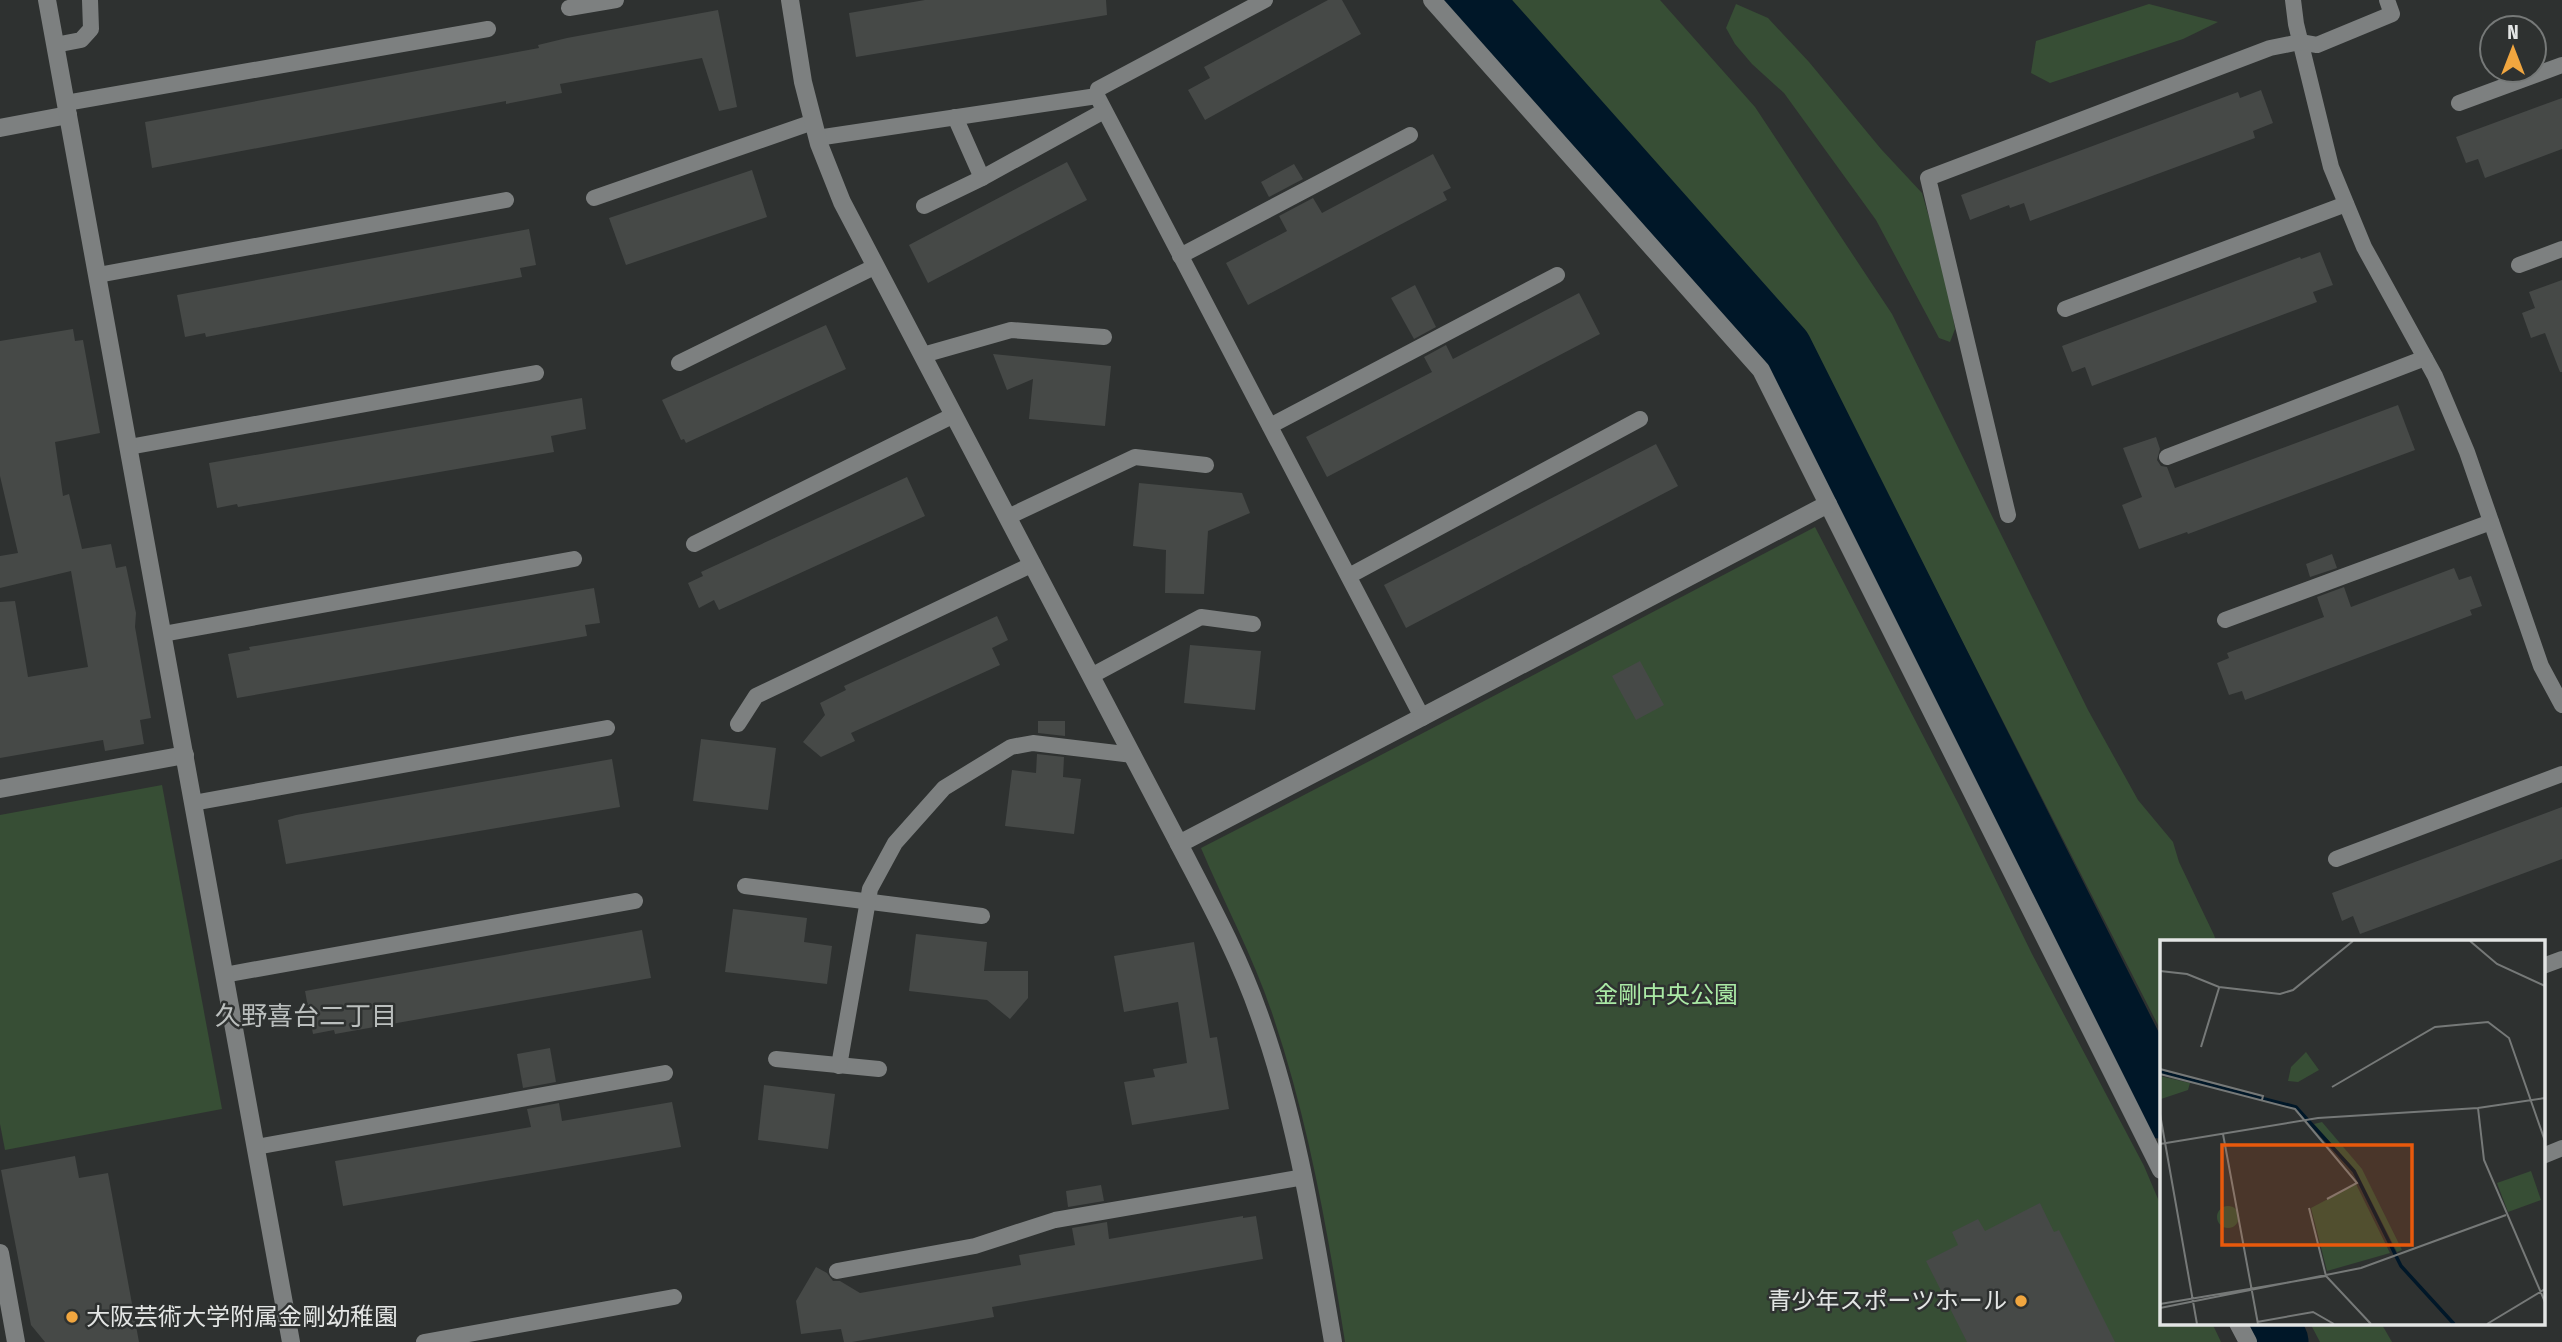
<svg xmlns="http://www.w3.org/2000/svg" width="2562" height="1342" font-family="'Fira Sans Condensed','Noto Sans JP',sans-serif">
<rect width="100%" height="100%" fill="#2e3130"/>
<!-- green -->
<g fill="#374e35">
<path d="M1504,0H1660L1755,107L1892,314L2088,710L2138,800L2173,842L2179,862L2214,935L2216,941H2161V1031L1809,341Z"/>
<path d="M1736,4L1768,18L1809,62L1881,149L1922,193L1945,273L1955,329L1950,342L1939,338L1876,220L1784,93L1752,64L1735,44L1726,28Z"/>
<path d="M2149,4L2218,22L2183,39L2050,83L2031,73L2036,41Z"/>
<path d="M1815,527L1958,803L2032,954L2144,1166L2161,1206V1323H2212L2221,1342H1345C1328,1233 1309,1124 1274,1019C1255,960 1225,905 1201,848C1407,743 1610,634 1815,527Z"/>
<path d="M162,785L222,1109L5,1150L0,1124V815Z"/>
<path d="M2310,1323H2381L2392,1342H2320Z"/>
</g>
<g fill="none" stroke-linecap="round" stroke-linejoin="round">
<!-- river -->
<g stroke="#001728" stroke-width="63">
<path d="M1470,0L1781,350L2161,1107"/>
<path d="M2267,1323L2277,1342"/>
</g>
</g>
<!-- building -->
<g fill="#464947">
<path d="M925,0H1106L1107,15L856,57L849,13Z"/>
<path d="M1328,0H1342L1361,34L1205,120L1188,90L1210,78L1204,67Z"/>
<path d="M718,10L737,107L719,111L702,58L560,84L562,93L506,104V101L152,168L145,122L539,48L538,45L567,38Z"/>
<path d="M2261,90L2273,123L2253,131L2255,138L2030,221L2024,203L2010,208L2009,205L1970,220L1961,195L2238,92L2240,98Z"/>
<path d="M2562,98V149L2485,178L2478,159L2466,163L2456,137Z"/>
<path d="M1433,154L1451,188L1443,192L1447,200L1248,305L1226,263L1287,231L1279,216L1313,198L1322,213Z"/>
<path d="M1067,162L1087,200L928,283L909,245Z"/>
<path d="M1294,164L1303,179L1269,197L1261,182Z"/>
<path d="M752,170L767,217L626,265L609,218Z"/>
<path d="M529,229L536,265L520,268L522,277L206,337L205,333L185,337L177,295Z"/>
<path d="M2320,252L2333,285L2313,292L2317,302L2092,386L2085,367L2072,372L2062,346L2300,257L2301,259Z"/>
<path d="M2562,280V372H2560L2545,333L2531,338L2522,313L2535,308L2529,292Z"/>
<path d="M1415,285L1436,327L1414,339L1391,298Z"/>
<path d="M1579,293L1600,334L1327,477L1306,437L1432,372L1424,357L1446,345L1453,359Z"/>
<path d="M826,325L846,369L686,443L684,439L681,440L662,400Z"/>
<path d="M73,329L75,341L83,340L100,433L55,442L63,496L69,494L82,549L111,544L116,568L126,566L136,613L135,627L151,718L140,720L144,744L105,751L103,740L0,758V602L15,601L28,677L88,667L71,571L0,588V556L18,553L0,476V341Z"/>
<path d="M993,354L1111,366L1105,426L1029,419L1033,379L1007,390Z"/>
<path d="M582,398L586,429L551,436L554,452L238,507L237,504L217,508L209,463Z"/>
<path d="M2398,405L2415,450L2188,534L2187,532L2139,549L2122,505L2142,497L2123,448L2156,437L2160,449L2157,460L2161,466L2167,467L2175,488Z"/>
<path d="M1656,444L1678,486L1406,628L1384,585Z"/>
<path d="M907,477L925,516L719,610L714,600L699,608L688,583L703,576L701,572Z"/>
<path d="M1139,483L1242,493L1250,513L1208,531L1204,594L1165,593L1166,550L1133,546Z"/>
<path d="M2332,554L2337,568L2310,577L2306,564Z"/>
<path d="M2454,568L2459,580L2471,576L2482,606L2470,610L2472,615L2245,700L2242,691L2229,695L2217,663L2229,658L2227,653L2324,617L2317,597L2344,587L2351,607Z"/>
<path d="M594,588L600,623L585,625L587,636L237,698L228,654L250,650L249,647Z"/>
<path d="M997,616L1008,640L992,648L1000,665L851,733L855,741L821,757L803,742L825,715L820,703L846,690L844,686Z"/>
<path d="M1190,645L1261,651L1255,710L1184,703Z"/>
<path d="M1640,661L1664,705L1636,720L1612,676Z"/>
<path d="M1038,721H1065V736L1038,733Z"/>
<path d="M701,739L776,748L768,810L693,801Z"/>
<path d="M1037,754L1064,757L1063,777L1081,779L1074,834L1005,826L1012,770L1036,773Z"/>
<path d="M612,759L620,807L286,864L278,820L296,815Z"/>
<path d="M2562,807V859L2360,934L2353,916L2342,921L2332,893Z"/>
<path d="M733,909L807,918L804,942L832,946L827,984L725,972Z"/>
<path d="M642,930L651,978L335,1034L334,1030L313,1034L305,991Z"/>
<path d="M916,934L987,942L984,971H1028V998L1010,1019L987,1000L909,991Z"/>
<path d="M1194,942L1210,1038L1217,1037L1229,1109L1132,1125L1124,1082L1155,1077L1153,1069L1187,1063L1178,1002L1124,1012L1114,956Z"/>
<path d="M550,1048L556,1082L523,1088L517,1054Z"/>
<path d="M764,1085L835,1094L828,1149L758,1140Z"/>
<path d="M672,1102L681,1147L343,1206L335,1161L531,1127L527,1109L559,1103L562,1121Z"/>
<path d="M75,1156L79,1178L108,1173L139,1342H45L31,1325L1,1170Z"/>
<path d="M1101,1185L1104,1201L1068,1207L1066,1191Z"/>
<path d="M2040,1203L2054,1232L2059,1230L2115,1342H1967L1926,1261L1958,1245L1952,1232L1978,1219L1985,1231Z"/>
<path d="M1243,1216V1218L1256,1216L1263,1259L992,1307L994,1317L852,1342H844L841,1329L801,1334L796,1301L816,1267L827,1273L833,1281H840L860,1293L1021,1265L1019,1255L1075,1245L1072,1228L1107,1222L1109,1239Z"/>
</g>
<g fill="none" stroke-linecap="round" stroke-linejoin="round">
<!-- service -->
<g stroke="#7d8080" stroke-width="16">
<path d="M1265,0L1098,89L1097,96L1422,717"/>
<path d="M2293,0L2296,24L2331,167L2364,247L2435,376L2467,452L2541,666L2562,705"/>
<path d="M569,8L616,0"/>
<path d="M55,45L81,40L91,29L90,0"/>
<path d="M66,103L488,29"/>
<path d="M2459,103L2562,65"/>
<path d="M955,117L982,178"/>
<path d="M817,138L1097,96"/>
<path d="M594,198L813,122"/>
<path d="M924,206L982,178L1104,111"/>
<path d="M1180,256L1410,135"/>
<path d="M2519,265L2562,249"/>
<path d="M98,275L506,200"/>
<path d="M2065,309L2346,204"/>
<path d="M923,355L1011,330L1104,337"/>
<path d="M679,363L876,266"/>
<path d="M1270,426L1557,275"/>
<path d="M129,447L536,373"/>
<path d="M2167,457L2425,358"/>
<path d="M2008,515L1928,178L2270,48L2300,42L2317,45L2392,14L2387,0"/>
<path d="M1008,517L1135,457L1206,465"/>
<path d="M694,544L954,415"/>
<path d="M1349,576L1640,419"/>
<path d="M2225,620L2491,522"/>
<path d="M163,634L574,559"/>
<path d="M1091,676L1201,617L1253,624"/>
<path d="M738,724L756,696L1033,564"/>
<path d="M193,803L607,728"/>
<path d="M2336,859L2562,774"/>
<path d="M745,886L982,916"/>
<path d="M2543,966L2562,959"/>
<path d="M224,975L635,901"/>
<path d="M776,1059L879,1069"/>
<path d="M839,1066L870,889L895,843L944,788L1011,747L1033,743L1133,755"/>
<path d="M256,1147L665,1073"/>
<path d="M2543,1156L2562,1148"/>
<path d="M837,1271L975,1246L1055,1220L1304,1177"/>
<path d="M424,1342L674,1297"/>
</g>
<!-- minor -->
<g stroke="#7d8080" stroke-width="18">
<path d="M790,0L803,82L819,144L842,202L1179,844L1422,717"/>
<path d="M0,128L68,115"/>
<path d="M1828,504L2161,1170"/>
<path d="M0,789L185,755"/>
<path d="M0,1253L16,1342"/>
<path d="M2238,1323L2248,1342"/>
</g>
<!-- tertiary -->
<g stroke="#7d8080" stroke-width="18">
<path d="M47,0L291,1342"/>
<path d="M1422,717L1828,504L1761,370L1432,0"/>
<path d="M1179,844C1208,900 1238,954 1259,1014C1297,1119 1314,1232 1333,1342"/>
</g>
</g>
<!-- markers -->
<g fill="#f1a63f" stroke="#2e3130" stroke-width="2.5">
<circle cx="2021" cy="1301" r="7"/>
<circle cx="72" cy="1317" r="7"/>
</g>
<g text-anchor="middle" stroke-width="5" stroke-linejoin="round" paint-order="stroke">
<!-- park labels -->
<g font-size="24" fill="#aae9a5" stroke="#2e3130">
<text x="1666" y="1003">金剛中央公園</text>
</g>
<!-- poi labels -->
<g font-size="24" fill="#e3e5e4" stroke="#2e3130" text-anchor="end">
<text x="2007" y="1309">青少年スポーツホール</text>
<text x="86" y="1325" text-anchor="start">大阪芸術大学附属金剛幼稚園</text>
</g>
<!-- neighbourhood labels -->
<g font-size="26" fill="#bbbfbe" stroke="#2e3130">
<text x="306" y="1025">久野喜台二丁目</text>
</g>
</g>
<!-- overview -->
<g transform="translate(2160 940)">
<rect width="385" height="385" fill="#2e3130"/>
<path d="M146,112L159,130L138,142L128,141L131,127ZM0,136L30,143L28,150L1,159ZM162,182L202,229L242,310L237,312L196,231L154,184ZM371,231L381,260L348,272L337,243ZM196,244L230,313L167,331L151,268ZM57 277a11 11 0 1 1 22 0a11 11 0 1 1-22 0Z" fill="#374e35"/>
<path fill="none" stroke="#001728" stroke-width="3.5" d="M0,132L136,167L194,231L241,326L294,384"/>
<path fill="none" stroke="#767978" stroke-width="2" d="M310,1L337,24L385,46M0,31L27,34L59,47L120,54L133,50L193,1M41,107L59,48M0,129L103,156L102,160M0,134L135,169L197,243L167,259M172,147L275,87L328,82L349,98L385,201M318,168L324,220L385,362M0,174L37,384M63,194L98,384M0,204L158,178L318,168L385,158M149,268L166,336L211,384M0,364L166,336M0,368L201,328L346,275M97,382L153,372L174,384M327,384L385,349"/>
<path fill="#e8590c" fill-opacity="0.15" stroke="#e8590c" stroke-width="3.5" d="M62,205H252V305H62Z"/>
<rect width="385" height="385" fill="none" stroke="#e3e5e4" stroke-width="3.5"/>
</g>
<!-- north arrow -->
<g transform="translate(2513 49)"><circle r="33" fill="#2e3130" stroke="#767978" stroke-width="2"/>
<path d="M0-5L12 26L0 18L-12 26Z" fill="#f1a63f"/>
<text y="-10" font-size="19" font-weight="bold" text-anchor="middle" fill="#e3e5e4">N</text>
</g>
</svg>
